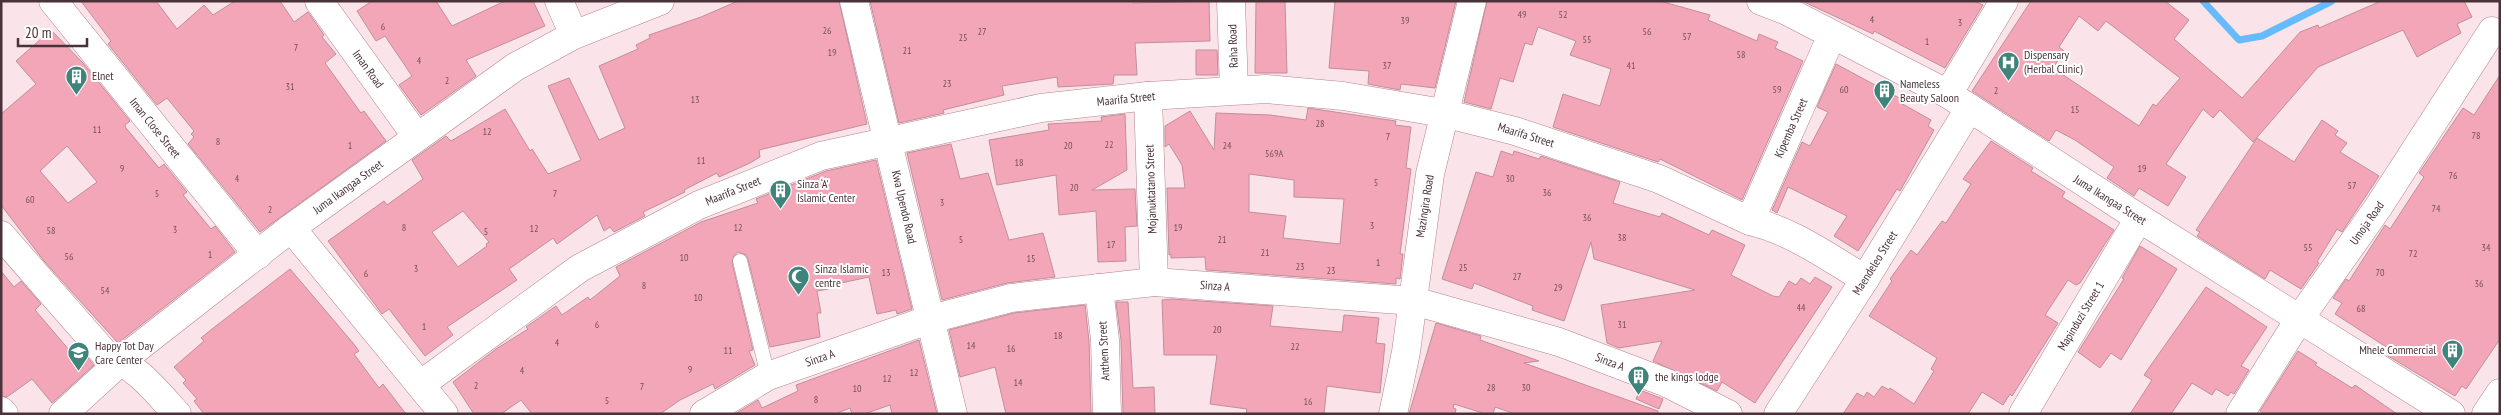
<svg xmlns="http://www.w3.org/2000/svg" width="2501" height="415" font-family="'PT Sans Narrow',sans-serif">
<rect width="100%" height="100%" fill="#fbe4e9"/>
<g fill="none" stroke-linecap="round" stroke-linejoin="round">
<!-- stream -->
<path stroke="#66bbfc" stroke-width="7" d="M2203,1L2239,40L2262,36L2332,1"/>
</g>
<!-- building -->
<g fill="#f4a6b9" stroke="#c18e99" fill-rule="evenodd">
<path d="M81,1H156L177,29L204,5L213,15L235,1H280L294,22L308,12L324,35L322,37L336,54L325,63L361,113L364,111L386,141L260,232L188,144L194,137L191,134L194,131L167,98L157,105L108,44L111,41Z"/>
<path d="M372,1H436L452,26L505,1H533L545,26L466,60L476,76L421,115L399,85L412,76L385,36L376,41L357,11Z"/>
<path d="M738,1H839L867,124L759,150L760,157L750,163L719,177L717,173L684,190L685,192L643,212L645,216L614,232L610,227L604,231L597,215L557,244L553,238L509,269L517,280L447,327L453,335L425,356L389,309L382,314L328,241L384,201L387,205L423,179L412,160L446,136L451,141L505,109L530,151L532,149L548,174L581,160L548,86L569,78L599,140L625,128L599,66L638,49L636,45L650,38L649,35L701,17ZM463,211L489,242L486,244L487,246L458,267L432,232Z"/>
<path d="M870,1H1133V3L1209,1L1210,41L1135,43L1137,75H1114L1113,84L1058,87L1057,77L1002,86L1004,95L943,110L944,113L899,123Z"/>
<path d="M1256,1H1285L1287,73H1255Z"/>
<path d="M1335,1H1456L1435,88L1401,84L1400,90L1368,84L1369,71L1329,68Z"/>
<path d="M1487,1H1660L1710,15L1708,20L1757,41L1759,34L1778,42L1775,48L1803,61L1742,200L1660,159L1658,162L1553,127L1563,94L1600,106L1611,69L1570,55L1576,41L1538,27L1532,45L1525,43L1513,82L1500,78L1491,109L1464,102Z"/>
<path d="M1802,1H1974L1983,5L1945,68L1874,31L1873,34Z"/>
<path d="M2031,1H2165L2189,20L2174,39L2242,98L2300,32L2318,25L2319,28L2381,1H2464L2472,17L2457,24L2461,33L2417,57L2403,30L2318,67L2253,142L2220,110L2213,118L2203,109L2166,164L2186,177L2168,206L2139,188L2134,196L2107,178L2114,167L2075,140L2056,130L2049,141L1972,91ZM2079,16L2098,31L2106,21L2180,78L2156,106L2153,104L2139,126L2053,68L2064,51L2059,47Z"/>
<path d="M51,30L83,63L130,121L125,125L126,128L159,168L164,164L187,192L183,195L211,229L215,226L235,252L118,343L44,261L1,205V114L36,84L16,61ZM67,146L97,182L68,203L40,171Z"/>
<path d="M1196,50H1217L1218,75H1196Z"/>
<path d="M1836,64L1901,99L1899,102L1931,120L1928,126L1934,130L1900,191L1897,189L1858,251L1834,236L1847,216L1788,187L1777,213L1772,210L1802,142L1810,146L1828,112L1817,107Z"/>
<path d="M2500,75V339L2466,389L2462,386L2455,396L2388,356L2391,350L2335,314L2342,303L2333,298L2346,279L2349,281L2385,225L2390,229L2424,177L2419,173L2463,108L2474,115Z"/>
<path d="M1308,108L1396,121L1395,125L1411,127L1406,168L1411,169L1400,254H1403L1400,279L1396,278V284L1206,270L1205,257L1171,258V254L1169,255L1167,188H1185L1182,165L1169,144L1165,147V126L1190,111L1214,150L1216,113L1270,115L1306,120ZM1249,174L1294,180V197L1344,199L1340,244L1283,238L1286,216L1249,212Z"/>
<path d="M1125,114L1127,170L1092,190L1135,189L1137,226L1125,227L1126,261L1098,262L1096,211L1059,215L1056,175L997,185L989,140L1049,130L1048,124L1102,121L1101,117Z"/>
<path d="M2322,120L2338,131L2335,135L2347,143L2340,152L2379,176L2342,232L2337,229L2317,262L2319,263L2301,289L2270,270L2265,279L2197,236L2200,232L2196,230L2257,138L2294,162Z"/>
<path d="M1991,141L2033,168L2031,171L2065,192L2062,197L2114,230L2080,283L2076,285L2068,280L2045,315L2058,323L2012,396L2010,394L2003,405L1982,392L1968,414H1843L1857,393L1864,397L1867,392L1874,397L1882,386L1889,390L1890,388L1914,404L1934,371L1931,369L1937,358L1869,316L1892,281L1890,279L1911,250L1917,255L1942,221L1946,223L1971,184L1963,179Z"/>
<path d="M951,144L960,179L988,173L1009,240L1043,233L1055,277L1007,283L942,300L907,153Z"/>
<path d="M1501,151L1513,155L1514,151L1539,159L1541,156L1620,182L1613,203L1660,217L1662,213L1709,235L1712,230L1745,245L1731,275L1773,296L1779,297L1789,281L1796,285L1801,278L1810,284L1815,277L1832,287L1755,403L1722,382L1717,391L1653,361L1662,341L1619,348L1607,343L1601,305L1695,290L1594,259L1591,242L1564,321L1532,310L1533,306L1474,283L1472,289L1442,279L1476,172L1493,177Z"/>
<path d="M876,160L912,309L897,314L896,310L877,314L869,277L827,286L828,289L817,291L821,313H817L820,337L770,347L748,259L746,255L738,252L734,255L732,263L753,350L749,351L755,365L715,389L713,384L680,400L660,414H532L521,400L501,414H474L453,382L496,349L528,329L526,327L556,306L562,315L588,297L590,300L620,276L616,267L701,222L758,203L756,199L826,171Z"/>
<path d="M2140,246L2177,269L2121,360L2111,353L2100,368L2078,352L2124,279L2122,278Z"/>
<path d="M290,269L353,343L359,351L354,354L379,388L383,384L406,414H204L194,401L197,399L183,383L186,380L174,367L204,341L201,338L212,329Z"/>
<path d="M1,271L14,287L21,281L41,304L35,310L70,351L77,345L94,365L52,403L32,379L7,397L1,396Z"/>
<path d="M2206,287L2267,327L2241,366L2249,370L2234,394L2231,392L2228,396L2216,389L2212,395L2192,383L2171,414H2130L2152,380L2144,375Z"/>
<path d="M1172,299L1273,306L1270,326L1342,332L1344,315L1379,318L1376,343L1385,344L1380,393L1327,386L1324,414H1246L1247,409L1210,404L1217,355H1164L1162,300Z"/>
<path d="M1116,302H1128L1133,388L1154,387L1155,414H1123L1121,340Z"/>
<path d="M1085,305L1089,341L1091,414H1006L995,367L960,377L949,330L1014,313Z"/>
<path d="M1436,323L1481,336L1480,340L1539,361L1524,363L1658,411V414H1515L1495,407L1493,414H1486L1454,404L1453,408L1456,409L1455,414H1409Z"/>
<path d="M919,340L937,414H892L890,405L864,414H852L850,408L835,414H735L758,400L762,408L798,391L796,385Z"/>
<path d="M2298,351L2317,363L2315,365L2352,388L2355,385L2397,414H2264L2260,411Z"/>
<path d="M1640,390L1663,399L1659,409L1636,399Z"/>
</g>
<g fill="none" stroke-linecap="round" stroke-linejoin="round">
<defs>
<path id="lane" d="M740,261L768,376"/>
<g id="street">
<path d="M53,1L258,255"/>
<path d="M319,1L417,137"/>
<path d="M559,1L574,35"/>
<path d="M854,1L953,414"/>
<path d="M1231,1L1234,90"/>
<path d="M1761,1L1787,11L1948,94L2139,218L2451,414"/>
<path d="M1948,94L2004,1"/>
<path d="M1148,96L1154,282"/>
<path d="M1750,221L1832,35"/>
<path d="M291,228L444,414"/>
<path d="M1,235L106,355C136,365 156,391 177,414"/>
<path d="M1099,288L1105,340L1107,414"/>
<path d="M420,385L580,268L699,205L821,156L1041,108L1148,96L1266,89L1343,96L1443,113L1515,131L1659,179L1750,221C1791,230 1829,258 1865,279"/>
<path d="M1,411L4,414"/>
<path d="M63,414L122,360L291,228L515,67L574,35L660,1"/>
<path d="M704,414L768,376L931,319L1011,298L1154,282L1414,301L1559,342L1667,383L1728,414"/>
<path d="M1393,414L1406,352L1430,174L1472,1"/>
<path d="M1778,414L1865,279L1969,109"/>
<path d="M2023,414L2139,218"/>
<path d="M2240,414L2300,318L2379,206L2492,31"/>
<path d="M2486,414L2500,393"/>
</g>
</defs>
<!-- lane casing -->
<use href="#lane" stroke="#b6838f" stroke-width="15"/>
<!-- street casing -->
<use href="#street" stroke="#b6838f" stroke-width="29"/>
<!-- lane -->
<use href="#lane" stroke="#fff" stroke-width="14"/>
<!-- street -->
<use href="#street" stroke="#fff" stroke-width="28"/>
</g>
<!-- icons -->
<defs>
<symbol id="hospital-pin" viewBox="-11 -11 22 30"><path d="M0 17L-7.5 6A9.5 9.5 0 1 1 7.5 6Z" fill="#3e847a" stroke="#fff"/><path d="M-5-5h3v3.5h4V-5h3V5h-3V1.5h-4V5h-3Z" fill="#fff"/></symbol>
<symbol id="building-pin" viewBox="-11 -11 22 30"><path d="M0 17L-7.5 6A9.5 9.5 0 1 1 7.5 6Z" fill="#3e847a" stroke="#fff"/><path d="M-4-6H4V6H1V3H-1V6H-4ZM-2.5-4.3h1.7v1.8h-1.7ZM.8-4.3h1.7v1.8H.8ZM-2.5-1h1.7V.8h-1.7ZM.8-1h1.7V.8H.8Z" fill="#fff"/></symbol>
<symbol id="mosque-pin" viewBox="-11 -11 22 30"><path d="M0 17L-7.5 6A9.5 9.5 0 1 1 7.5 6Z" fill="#3e847a" stroke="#fff"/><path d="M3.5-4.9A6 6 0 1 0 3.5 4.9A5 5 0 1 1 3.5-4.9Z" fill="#fff"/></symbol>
<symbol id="school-pin" viewBox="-11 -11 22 30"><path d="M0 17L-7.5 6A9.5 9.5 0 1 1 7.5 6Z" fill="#3e847a" stroke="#fff"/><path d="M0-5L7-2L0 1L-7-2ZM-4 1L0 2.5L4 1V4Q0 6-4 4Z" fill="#fff"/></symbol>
</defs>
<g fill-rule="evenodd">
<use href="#hospital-pin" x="1996" y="50" width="25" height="34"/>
<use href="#building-pin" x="64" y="64" width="25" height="34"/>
<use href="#building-pin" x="1872" y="78" width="25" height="34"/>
<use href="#building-pin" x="768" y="178" width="25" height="34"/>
<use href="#mosque-pin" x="786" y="264" width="25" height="34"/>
<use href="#building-pin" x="2440" y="338" width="25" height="34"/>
<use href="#school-pin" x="66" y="340" width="25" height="34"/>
<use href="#building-pin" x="1626" y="364" width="25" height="34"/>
</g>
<g text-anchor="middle" stroke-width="4" stroke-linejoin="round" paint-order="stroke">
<!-- number labels -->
<g font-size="10" fill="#745058">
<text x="1522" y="18">49</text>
<text x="1563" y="18">52</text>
<text x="1872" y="23">4</text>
<text x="1405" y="24">39</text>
<text x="1960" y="26">3</text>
<text x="383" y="30">6</text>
<text x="827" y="34">26</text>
<text x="982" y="35">27</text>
<text x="1647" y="35">56</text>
<text x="1687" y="40">57</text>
<text x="963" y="41">25</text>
<text x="1587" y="43">55</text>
<text x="1927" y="45">1</text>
<text x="296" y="51">7</text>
<text x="907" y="54">21</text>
<text x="832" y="56">19</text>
<text x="1741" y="58">58</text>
<text x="419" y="64">4</text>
<text x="1387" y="69">37</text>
<text x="1631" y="69">41</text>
<text x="447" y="84">2</text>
<text x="947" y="87">23</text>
<text x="290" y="90">31</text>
<text x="1777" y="93">59</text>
<text x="1844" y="93">60</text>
<text x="1996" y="94">2</text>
<text x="695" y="103">13</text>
<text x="2075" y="113">15</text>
<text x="1320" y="127">28</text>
<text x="97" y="133">11</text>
<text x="487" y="135">12</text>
<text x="2476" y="139">78</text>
<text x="1388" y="140">7</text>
<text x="218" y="145">8</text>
<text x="1109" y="148">22</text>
<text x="350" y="149">1</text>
<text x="1068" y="149">20</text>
<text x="1227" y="149">24</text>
<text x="1274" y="157">569A</text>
<text x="701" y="164">11</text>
<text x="1019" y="166">18</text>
<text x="122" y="172">9</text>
<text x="2142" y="172">19</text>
<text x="2453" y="179">76</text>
<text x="237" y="182">4</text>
<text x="1510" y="182">30</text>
<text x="1376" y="186">5</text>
<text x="2352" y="189">57</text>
<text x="1074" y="191">20</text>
<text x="1547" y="196">36</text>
<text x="157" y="197">5</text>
<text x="555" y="197">7</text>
<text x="30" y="203">60</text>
<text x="942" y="206">3</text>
<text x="2436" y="212">74</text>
<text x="270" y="213">2</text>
<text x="1587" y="221">36</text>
<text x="1372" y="229">3</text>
<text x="404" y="231">8</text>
<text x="738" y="231">12</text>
<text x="1178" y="231">19</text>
<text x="534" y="232">12</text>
<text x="175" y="233">3</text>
<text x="51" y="234">58</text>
<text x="486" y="235">5</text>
<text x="1622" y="241">38</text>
<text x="961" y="243">5</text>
<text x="1222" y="243">21</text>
<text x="1111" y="248">17</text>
<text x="2308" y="251">55</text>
<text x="2486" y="251">34</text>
<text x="1265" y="256">21</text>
<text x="2413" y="257">72</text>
<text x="210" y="258">1</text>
<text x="69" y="260">56</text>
<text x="684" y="261">10</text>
<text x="1031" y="262">15</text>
<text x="1378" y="266">1</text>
<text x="1300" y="270">23</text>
<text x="1463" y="271">25</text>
<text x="416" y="272">3</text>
<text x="1331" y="274">23</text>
<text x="886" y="276">13</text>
<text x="2380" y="276">70</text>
<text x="366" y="277">6</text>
<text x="1517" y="280">27</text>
<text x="2479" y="287">36</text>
<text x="644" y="289">8</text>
<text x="1558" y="291">29</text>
<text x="105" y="294">54</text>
<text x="698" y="301">10</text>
<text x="1801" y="311">44</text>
<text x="2361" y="312">68</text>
<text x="597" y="328">6</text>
<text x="1622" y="328">31</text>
<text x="424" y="330">1</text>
<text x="1217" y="333">20</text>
<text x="1058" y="339">18</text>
<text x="557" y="346">4</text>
<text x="971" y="349">14</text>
<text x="1295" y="350">22</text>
<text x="1011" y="352">16</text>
<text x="728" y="354">11</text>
<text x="690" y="373">9</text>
<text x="522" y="374">4</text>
<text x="914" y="376">12</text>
<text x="887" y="382">12</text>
<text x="1018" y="386">14</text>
<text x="476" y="389">2</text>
<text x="642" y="390">7</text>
<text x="1491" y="391">28</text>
<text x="1526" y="391">30</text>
<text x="857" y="392">10</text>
<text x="816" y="403">8</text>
<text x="607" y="404">5</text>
<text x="1308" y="405">16</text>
</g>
<!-- street labels -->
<g font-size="12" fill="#493338" stroke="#fff">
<text transform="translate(1233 46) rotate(-92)" y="4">Raha Road</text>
<text transform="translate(368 69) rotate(54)" y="4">Iman Road</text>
<text transform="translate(1126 99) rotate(-6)" y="4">Maarifa Street</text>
<text transform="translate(155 128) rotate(51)" y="4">Iman Close Street</text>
<text transform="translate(1791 128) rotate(-66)" y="4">Kipemba Street</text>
<text transform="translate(1526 135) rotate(17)" y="4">Maarifa Street</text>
<text transform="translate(348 187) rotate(-36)" y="4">Juma Ikangaa Street</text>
<text transform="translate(1151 189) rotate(-92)" y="4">Mojanuktatano Street</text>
<text transform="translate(733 191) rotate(-22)" y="4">Maarifa Street</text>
<text transform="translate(2110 200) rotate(32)" y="4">Juma Ikangaa Street</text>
<text transform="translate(1425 206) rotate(-81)" y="4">Mazingira Road</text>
<text transform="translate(904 207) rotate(77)" y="4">Kwa Upendo Road</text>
<text transform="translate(2367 223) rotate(-55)" y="4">Umoja Road</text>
<text transform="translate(1875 263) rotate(-58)" y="4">Maendeleo Street</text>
<text transform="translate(1215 286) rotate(4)" y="4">Sinza A</text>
<text transform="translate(2081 316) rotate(-59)" y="4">Mapinduzi Street 1</text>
<text transform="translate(1104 351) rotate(-93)" y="4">Anthem Street</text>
<text transform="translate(820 358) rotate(-19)" y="4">Sinza A</text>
<text transform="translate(1610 362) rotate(21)" y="4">Sinza A</text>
</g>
<!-- poi labels -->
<g font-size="12" fill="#493338" stroke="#fff" text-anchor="start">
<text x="2024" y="59">Dispensary<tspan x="2024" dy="14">(Herbal Clinic)</tspan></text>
<text x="92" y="80">Elnet</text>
<text x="1900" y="88">Nameless<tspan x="1900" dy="14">Beauty Saloon</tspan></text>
<text x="797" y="188">Sinza ‘A'<tspan x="797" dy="14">Islamic Center</tspan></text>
<text x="815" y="273">Sinza Islamic<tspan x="815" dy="14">centre</tspan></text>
<text x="95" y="350">Happy Tot Day<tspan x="95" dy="14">Care Center</tspan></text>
<text x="2436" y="354" text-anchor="end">Mhele Commercial</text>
<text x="1655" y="381">the kings lodge</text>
</g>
</g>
<!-- border -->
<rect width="2501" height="415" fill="none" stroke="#493338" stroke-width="5"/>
<!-- scale -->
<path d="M18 38v8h69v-8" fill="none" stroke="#493338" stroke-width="2.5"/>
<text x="25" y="38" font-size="15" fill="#493338" stroke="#ffffff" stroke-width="4" paint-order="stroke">20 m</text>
</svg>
